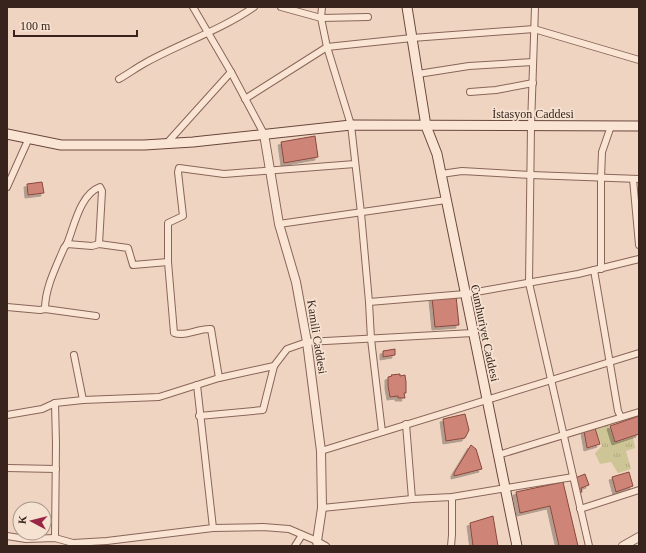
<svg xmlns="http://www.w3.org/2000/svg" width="646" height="553" font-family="'Times New Roman',serif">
<defs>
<pattern id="grass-tufts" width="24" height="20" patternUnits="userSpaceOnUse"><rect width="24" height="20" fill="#cdc595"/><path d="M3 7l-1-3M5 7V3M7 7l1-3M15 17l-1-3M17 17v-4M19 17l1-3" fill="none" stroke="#b1a980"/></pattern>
<filter id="shadow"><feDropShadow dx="-3" dy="3" stdDeviation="0" flood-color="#0004"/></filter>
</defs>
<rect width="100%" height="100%" fill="#efd5c1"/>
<!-- grass -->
<path fill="url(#grass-tufts)" d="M610,422L609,427L615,443L633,437L635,448L626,451L631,469L618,473L611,462L600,464L595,453L602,446L595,428Z"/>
<!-- building -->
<g fill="#ce8476" stroke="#89483d" filter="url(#shadow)">
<path d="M315,136L318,157L284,163L281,142Z"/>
<path d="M42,182L44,193L28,195L27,184Z"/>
<path d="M456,296L459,325L435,327L432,298Z"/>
<path d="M395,349V355L383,357V351Z"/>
<path d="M400,374V376L405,375L406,382V393H404L405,398H398V396L390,397L388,386V377L392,376L391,375Z"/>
<path d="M465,414L469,430L465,438L446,441L443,419Z"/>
<path d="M639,416V434L615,442L610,426Z"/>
<path d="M595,428L600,444L587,448L584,431Z"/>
<path d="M471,445L476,449L482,469L454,476V473Z"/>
<path d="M629,472L633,486L616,492L612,477Z"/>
<path d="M585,474L589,485L581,488L582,492L578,493L575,478Z"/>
<path d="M563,482L578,546H559L550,506L520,513L516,492Z"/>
<path d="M493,516L498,546H473L470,523Z"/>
</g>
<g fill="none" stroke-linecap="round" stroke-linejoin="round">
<defs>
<g id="minor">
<path d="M193,7L231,72L264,134"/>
<path d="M281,7L321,18L368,17"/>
<path d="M322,7L321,18L327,47L351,125L361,213L369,302L371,339L382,432"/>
<path d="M535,7L531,126L529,283L589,546"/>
<path d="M418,74L469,66L533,62"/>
<path d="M119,79C128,74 136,68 145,63C181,43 221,30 254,7"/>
<path d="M470,92L496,90L533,83"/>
<path d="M245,99L327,47L412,38L534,29L639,60"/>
<path d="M167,143L231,72"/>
<path d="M441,174L462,171L531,175L639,179"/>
<path d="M633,179L639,245"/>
<path d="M7,187L29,138"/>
<path d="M279,224L446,200"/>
<path d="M67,244L92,246L99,244L128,248L133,265L168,262"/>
<path d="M601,269V178L602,152L611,126"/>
<path d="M594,270L618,411L621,417"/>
<path d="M369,302L465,294L578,274L639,259"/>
<path d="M7,307L40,310L45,309L96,316"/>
<path d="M45,309C45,288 56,267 64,248L67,244C74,227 80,194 100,187L102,191L99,244"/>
<path d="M74,355L83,400"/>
<path d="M219,378L211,329C198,328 186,337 174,333L168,262V223L183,216L178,172L179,168L224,174L355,164"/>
<path d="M197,385L213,528"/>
<path d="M7,415L42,409L55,403L83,400L159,397L219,378L274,366L287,349L307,342L473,333"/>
<path d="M199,416L263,410L274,366"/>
<path d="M406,424L412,499"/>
<path d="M321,451L639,353"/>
<path d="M498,455L639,412"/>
<path d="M7,468L56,469"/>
<path d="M322,508L412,499L452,497L573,477"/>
<path d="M580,509L639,490"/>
<path d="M7,536L26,539L55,538L73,543L107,541L213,528L263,527L289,529L317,541L326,546"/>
<path d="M55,538L56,444L55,403"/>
<path d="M295,546L302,535"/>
<path d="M451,546L452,535V497"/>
</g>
<g id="tertiary">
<path d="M264,134L279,224L296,282L307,342L321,451L322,508L317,541L318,546"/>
<path d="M623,546L639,537"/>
</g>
<g id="secondary">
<path d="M407,7L426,126L437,154L517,546"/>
<path d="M7,134L61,145H144L193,142L351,125L639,126"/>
</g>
</defs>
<!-- minor casing -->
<use href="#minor" stroke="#896558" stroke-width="8"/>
<!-- tertiary casing -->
<use href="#tertiary" stroke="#896558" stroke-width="10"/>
<!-- secondary casing -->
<use href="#secondary" stroke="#6b473b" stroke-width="11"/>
<!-- minor -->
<use href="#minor" stroke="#fae5d4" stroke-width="6"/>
<!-- tertiary -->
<use href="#tertiary" stroke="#fae5d4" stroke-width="8"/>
<!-- secondary -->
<use href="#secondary" stroke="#fae5d4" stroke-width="9"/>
</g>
<g text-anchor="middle" stroke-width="3.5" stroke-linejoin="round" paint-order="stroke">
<!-- street labels -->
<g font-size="12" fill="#38231d" stroke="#f6e2d1">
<text x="533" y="118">İstasyon Caddesi</text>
<text transform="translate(485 333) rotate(78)" y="4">Cumhuriyet Caddesi</text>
<text transform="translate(317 337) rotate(81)" y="4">Kamili Caddesi</text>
</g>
</g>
<!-- border -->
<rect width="646" height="553" fill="none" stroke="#38231d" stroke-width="16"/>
<!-- north arrow -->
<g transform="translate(32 521) rotate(277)"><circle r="19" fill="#f6e2d1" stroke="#aa9689"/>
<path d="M0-3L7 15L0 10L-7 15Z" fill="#9a2645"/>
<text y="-6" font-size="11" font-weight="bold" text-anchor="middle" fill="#38231d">K</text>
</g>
<!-- scale -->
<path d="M14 30v6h123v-6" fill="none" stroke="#38231d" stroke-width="2"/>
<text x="20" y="30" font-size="12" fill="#38231d" stroke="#f6e2d1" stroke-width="3" paint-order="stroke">100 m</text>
</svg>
